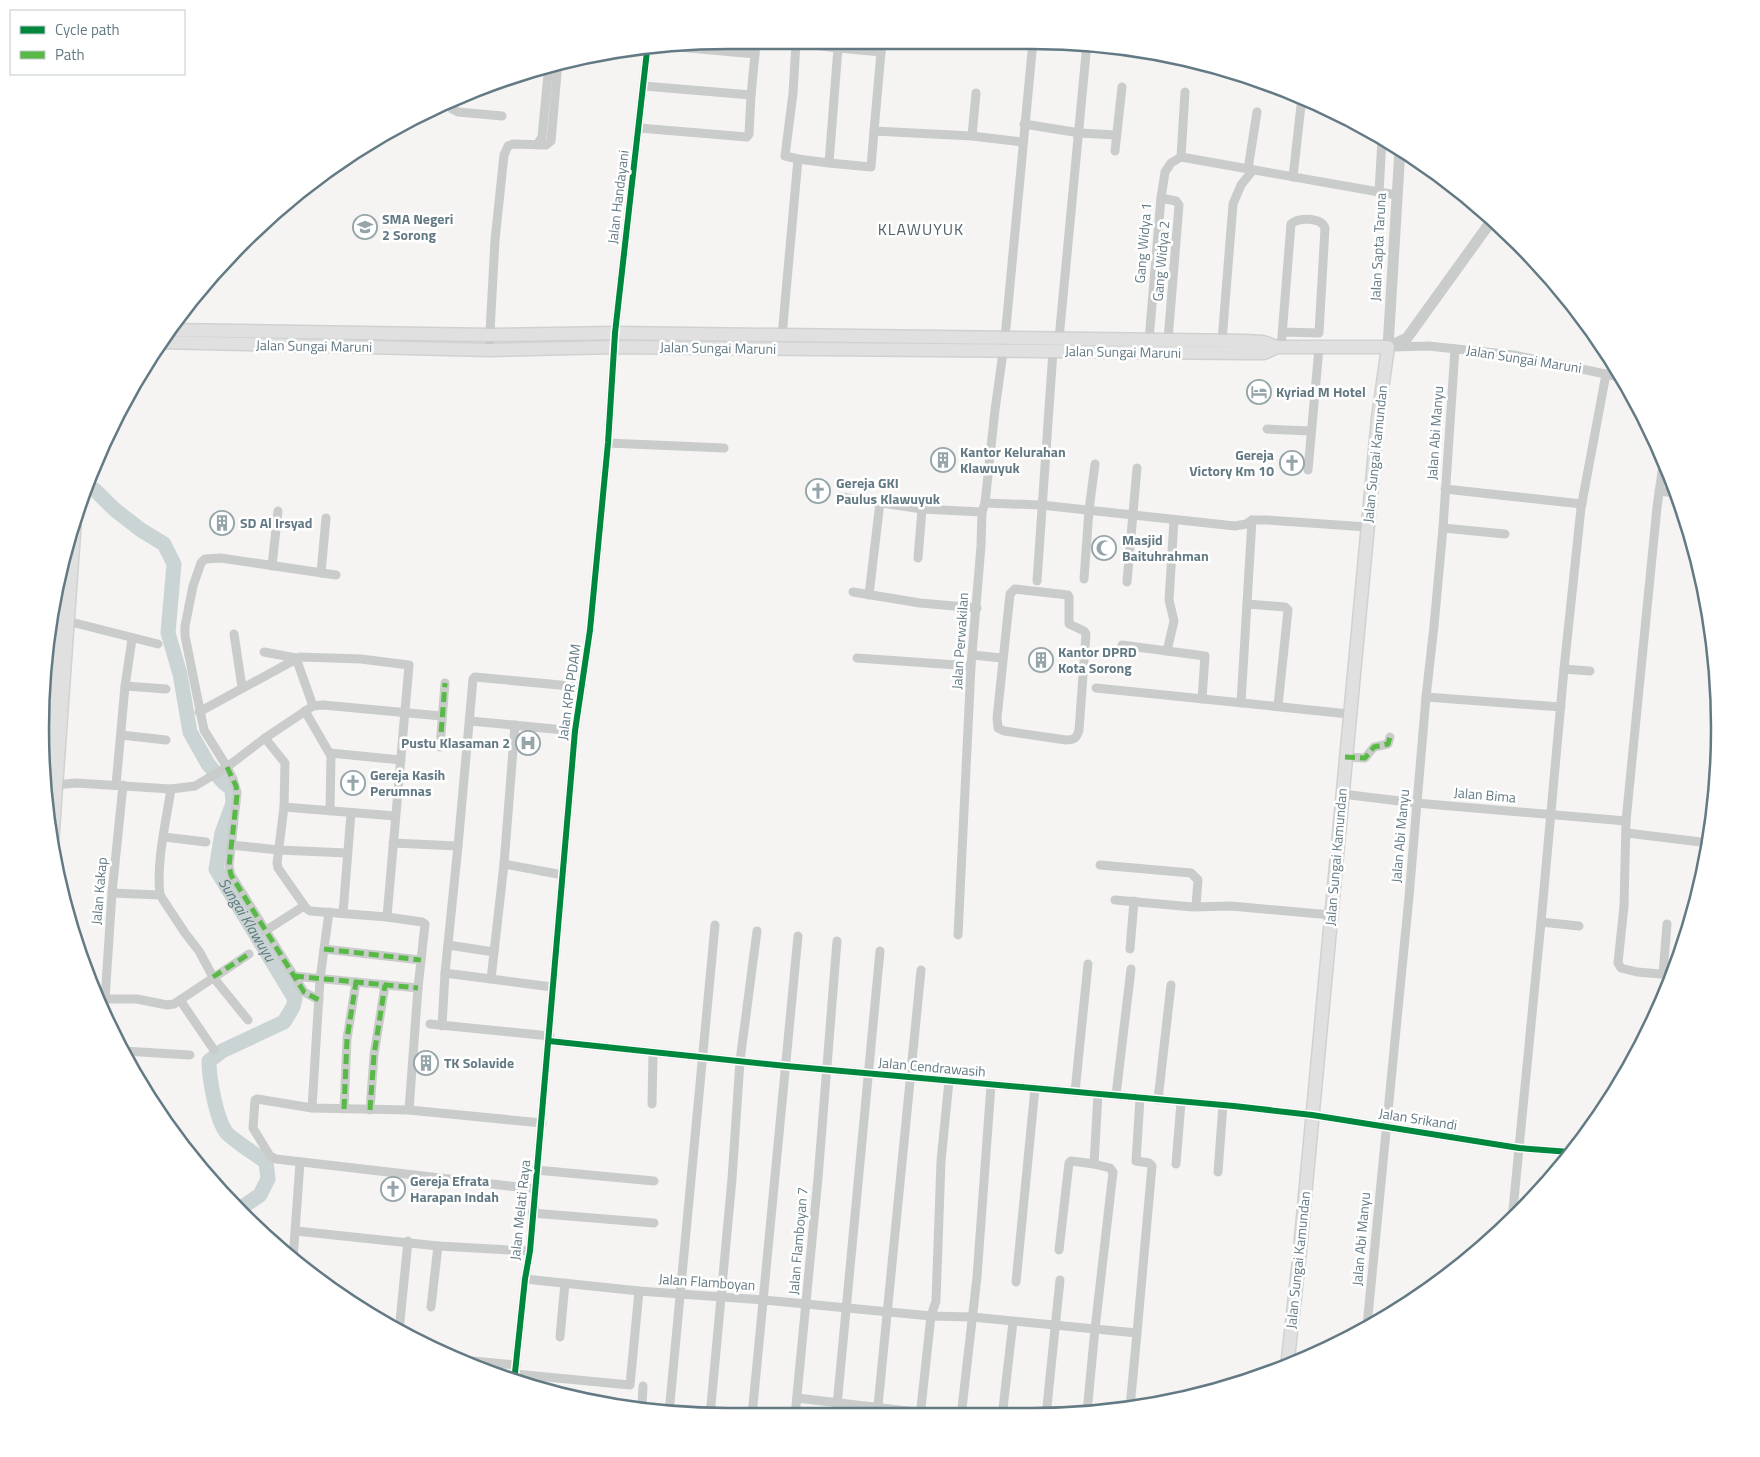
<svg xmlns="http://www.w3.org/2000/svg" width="1760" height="1457" font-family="'Titillium Web',sans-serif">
<rect width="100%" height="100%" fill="#f5f4f2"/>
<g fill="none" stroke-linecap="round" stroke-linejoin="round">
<!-- river -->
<path stroke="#cad4d5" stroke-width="15" id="s1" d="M86,488L95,490L114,509L141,530L164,544L174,564L168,633L180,674L190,732L208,764L223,782L232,789L233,803L222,833L216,869L295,999L293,1007L284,1022L222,1051L209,1061C209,1078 216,1118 226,1132C230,1138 258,1156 266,1162L268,1179L260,1195L241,1208"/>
<defs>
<g id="secondary">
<path d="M169,330L490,335L615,333L1245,341L1263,342L1277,347"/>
<path d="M159,342L489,350L615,347L1243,353H1264L1277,347H1388L1378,418L1299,1260L1287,1367"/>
</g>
<g id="trunk">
<path d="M47,760L52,649L55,613"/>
<path d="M51,837L73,526"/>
</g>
</defs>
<!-- secondary casing -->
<use href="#secondary" stroke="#d0d2d1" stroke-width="15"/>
<!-- trunk casing -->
<use href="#trunk" stroke="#d1d2d1" stroke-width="18"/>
<!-- minor -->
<g stroke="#cacccc" stroke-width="9">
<path d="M839,40L838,48L881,52"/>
<path d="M796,43L838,48L829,163L798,159L785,156L793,93Z"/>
<path d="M678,47L755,54L751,95"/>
<path d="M755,54L756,40"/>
<path d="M1185,92L1181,157L1396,195"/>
<path d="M450,105L452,109L458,112L502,116"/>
<path d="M1024,124L1080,133L1116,135"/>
<path d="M639,128L747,137L749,134L751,95L644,86"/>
<path d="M874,131L882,41"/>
<path d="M972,136L976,93"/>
<path d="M537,145L542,137L549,64"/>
<path d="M1115,151L1122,87"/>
<path d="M829,163L871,167L874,131L972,136L1023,142"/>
<path d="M1248,169L1257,112"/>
<path d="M1293,177L1302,96"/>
<path d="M1379,192L1382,139"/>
<path d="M1161,198L1176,201L1179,205L1168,340"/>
<path d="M782,336L798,159"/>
<path d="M1059,339L1087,43"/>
<path d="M1149,340L1161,198L1165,172L1171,163L1181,157"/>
<path d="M1222,341L1233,204L1241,185L1253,170"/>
<path d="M1393,347L1428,346L1514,355L1620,377"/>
<path d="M1281,348L1291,224C1298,217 1321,217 1325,228L1319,333L1283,332"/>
<path d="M489,350L495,240L504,155L508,146L513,144L546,145L551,141L558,62"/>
<path d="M1267,429L1311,431"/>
<path d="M608,443L724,448"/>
<path d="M1664,458L1657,507L1626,821L1624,906L1618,963L1621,968L1637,972L1673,975"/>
<path d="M1308,470L1319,348"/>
<path d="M1445,489L1582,504"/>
<path d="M1659,491L1676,493"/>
<path d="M841,497L922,509L982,512"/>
<path d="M985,503L1041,505L1235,526L1246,524L1252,520H1268L1367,527"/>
<path d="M1443,528L1505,534"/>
<path d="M918,558L922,509"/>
<path d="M272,566L278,511"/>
<path d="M321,573L326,518"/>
<path d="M1084,579L1089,510L1095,464"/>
<path d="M1037,581L1053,351"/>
<path d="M1127,582L1137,468"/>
<path d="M1015,589L1068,595L1069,597V624L1084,631L1086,634L1079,730C1077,738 1074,740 1066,740L1004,731L998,728L997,718L1010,594Z"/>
<path d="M853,592L920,603L977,608"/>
<path d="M869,595L880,502"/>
<path d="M1247,604L1285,607L1288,610L1278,706"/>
<path d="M67,621L158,644"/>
<path d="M234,634L242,687"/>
<path d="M1122,645L1205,656L1202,699"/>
<path d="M1167,651L1174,621L1169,600L1174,520"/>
<path d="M264,652L296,658"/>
<path d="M972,655L1002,658"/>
<path d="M296,658L313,706"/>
<path d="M857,658L971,666"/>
<path d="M1564,669L1581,508L1606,374"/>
<path d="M125,686L166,689"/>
<path d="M1096,688L1349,714"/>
<path d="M1426,697L1561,707"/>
<path d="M1241,703L1252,520"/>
<path d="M305,711L331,756L330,811"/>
<path d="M199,712L300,657L361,659L409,665L387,917L422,922L425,924L418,988L409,1110"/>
<path d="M470,721L575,731"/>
<path d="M121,735L166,740"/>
<path d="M265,738L285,763L284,807L395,816"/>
<path d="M440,747L445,683"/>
<path d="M330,753L401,760"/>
<path d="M1345,757L1365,758L1374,747L1388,744L1390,737"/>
<path d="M116,785L125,686L132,639"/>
<path d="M45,786L76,783L171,789L195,786L227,767L265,738L313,706L323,705L441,716"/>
<path d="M1342,794L1416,803L1626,821"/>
<path d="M284,807L277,863L278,868L306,908L310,911L387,917"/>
<path d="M1627,833L1709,843"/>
<path d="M164,837L206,842"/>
<path d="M393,843L458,846L473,679L475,677L581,687"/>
<path d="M231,845L279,850L347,853"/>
<path d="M504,864L563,875"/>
<path d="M1100,865L1191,873L1198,880L1196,905"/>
<path d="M112,893L160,895L185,933L199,951L213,977L248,1020"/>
<path d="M160,895C156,862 166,822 171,789"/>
<path d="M1115,900L1193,907L1231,906L1331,915"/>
<path d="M343,913L351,813"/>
<path d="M1579,926L1541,922L1564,669L1590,671"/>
<path d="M265,931L304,906"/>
<path d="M958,935L971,666L981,546L982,512L985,503L995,410L1005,338L1033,41"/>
<path d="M448,945L494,952"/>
<path d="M324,949L421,960"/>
<path d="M1130,949L1134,901"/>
<path d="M445,973L491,979L504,864L515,725"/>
<path d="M1663,974L1667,924"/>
<path d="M294,976L418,988"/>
<path d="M491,979L552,987"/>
<path d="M96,999H137L167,1005L174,1004L249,954"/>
<path d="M105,999L112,893L123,785"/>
<path d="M180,1000L214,1050"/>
<path d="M319,1000L304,992L231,875L229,866L237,792L233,779L227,767L204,730L185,636V626L193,586L201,563L205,559L221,558L336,575"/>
<path d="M430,1024L550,1036"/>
<path d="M442,1026L445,973L458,846"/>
<path d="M549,1041L786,1066L1234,1106L1312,1115L1519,1148L1570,1152"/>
<path d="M124,1051L190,1055"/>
<path d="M1075,1092L1088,964"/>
<path d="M1116,1095L1131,969"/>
<path d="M1158,1100L1171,985"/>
<path d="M652,1104L653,1053"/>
<path d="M312,1108L320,979L329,912"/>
<path d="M344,1109L347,1039L356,982"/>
<path d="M370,1110L374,1055L385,985"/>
<path d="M1094,1164L1110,1168L1113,1172L1095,1329L1137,1333L1130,1407"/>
<path d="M1176,1164L1181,1102"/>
<path d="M536,1170L654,1181"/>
<path d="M1218,1172L1223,1105"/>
<path d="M535,1189L276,1159L270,1156L253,1128L255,1100L257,1099L312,1108L409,1110L542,1123"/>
<path d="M532,1213L654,1223"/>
<path d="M1512,1220L1541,922"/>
<path d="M296,1231L438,1246L530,1251"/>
<path d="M1059,1250L1069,1163L1071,1161L1094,1164L1098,1094"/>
<path d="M293,1259L300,1163"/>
<path d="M525,1279L639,1291L764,1300L931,1316L972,1317L1095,1329L1087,1412"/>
<path d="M1016,1282L1035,1088"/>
<path d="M431,1307L438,1246"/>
<path d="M1367,1326L1409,897L1426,697L1434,626L1443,528L1455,349"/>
<path d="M399,1331L408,1241"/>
<path d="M1137,1333L1152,1166L1149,1163L1136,1161L1140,1099"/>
<path d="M560,1337L565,1283"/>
<path d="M462,1360L516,1365"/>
<path d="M515,1374L630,1385L639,1291"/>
<path d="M514,1382L525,1279L530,1251L575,731L590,630L608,443L615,333L647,51"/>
<path d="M797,1398L959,1417"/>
<path d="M642,1407L643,1386"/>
<path d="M669,1413L715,925"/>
<path d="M710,1416L732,1179L740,1061L757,931"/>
<path d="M752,1416L798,936"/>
<path d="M795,1416L818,1178L837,941"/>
<path d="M836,1416L880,951"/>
<path d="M877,1416L921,970"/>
<path d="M1046,1416L1060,1280"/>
<path d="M920,1417L931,1316L936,1301L941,1161L949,1081"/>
<path d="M961,1417L977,1277L991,1085"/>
<path d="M1002,1417L1013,1322"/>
</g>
<!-- tertiary -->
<path stroke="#cacccc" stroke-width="11" d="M1400,149L1388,347L1407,338L1492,220"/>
<!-- secondary -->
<use href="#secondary" stroke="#dfe0df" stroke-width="12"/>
<!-- trunk -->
<use href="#trunk" stroke="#dfe0df" stroke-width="15"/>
<!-- quiet -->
<g stroke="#58b947" stroke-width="5" stroke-dasharray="10 5" stroke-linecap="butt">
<path d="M440,747L445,683"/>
<path d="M1345,757L1365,758L1374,747L1388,744L1390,737"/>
<path d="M227,767L236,786L237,795L229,866L231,875L304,992L319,1000"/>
<path d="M324,949L421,960"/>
<path d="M294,976L418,988"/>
<path d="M213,977L249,954"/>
<path d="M344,1109L347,1039L356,982"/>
<path d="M370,1110L374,1055L385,985"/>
</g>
<defs>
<g id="cycleway">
<path d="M549,1041L786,1066L1234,1106L1312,1115L1519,1148L1570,1152"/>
<path d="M514,1382L525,1279L530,1251L575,731L590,630L608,443L615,333L647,51"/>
</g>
</defs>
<!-- cycleway casing -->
<use href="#cycleway" stroke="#fff" stroke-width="9"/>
<!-- cycleway -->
<use href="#cycleway" stroke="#00873e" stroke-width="6"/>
</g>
<!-- icons -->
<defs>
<symbol id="school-ring" viewBox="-11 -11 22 22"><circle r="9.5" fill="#fff" stroke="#96a5aa" stroke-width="1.5"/><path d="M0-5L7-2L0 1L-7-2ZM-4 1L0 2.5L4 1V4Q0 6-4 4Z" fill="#96a5aa"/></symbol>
<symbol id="hotel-ring" viewBox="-11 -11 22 22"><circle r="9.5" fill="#fff" stroke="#96a5aa" stroke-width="1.5"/><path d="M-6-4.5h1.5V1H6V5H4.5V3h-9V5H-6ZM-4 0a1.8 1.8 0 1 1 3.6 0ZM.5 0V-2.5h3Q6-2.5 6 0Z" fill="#96a5aa"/></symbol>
<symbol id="building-ring" viewBox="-11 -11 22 22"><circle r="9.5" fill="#fff" stroke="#96a5aa" stroke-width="1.5"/><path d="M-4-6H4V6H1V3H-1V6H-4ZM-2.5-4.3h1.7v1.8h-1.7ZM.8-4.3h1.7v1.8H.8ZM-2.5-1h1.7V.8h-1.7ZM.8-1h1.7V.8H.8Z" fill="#96a5aa"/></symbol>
<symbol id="church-ring" viewBox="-11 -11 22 22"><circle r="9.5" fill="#fff" stroke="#96a5aa" stroke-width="1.5"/><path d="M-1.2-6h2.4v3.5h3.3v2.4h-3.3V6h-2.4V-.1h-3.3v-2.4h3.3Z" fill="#96a5aa"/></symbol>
<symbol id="mosque-ring" viewBox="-11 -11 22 22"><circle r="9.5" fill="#fff" stroke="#96a5aa" stroke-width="1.5"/><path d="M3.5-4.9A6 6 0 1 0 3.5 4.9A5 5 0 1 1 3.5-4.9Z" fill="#96a5aa"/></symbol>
<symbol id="hospital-ring" viewBox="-11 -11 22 22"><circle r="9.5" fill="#fff" stroke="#96a5aa" stroke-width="1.5"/><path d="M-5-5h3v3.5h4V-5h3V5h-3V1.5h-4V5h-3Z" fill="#96a5aa"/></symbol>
</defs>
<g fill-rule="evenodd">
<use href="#school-ring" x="351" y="213" width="28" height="28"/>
<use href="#hotel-ring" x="1245" y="378" width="28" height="28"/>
<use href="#building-ring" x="929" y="446" width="28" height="28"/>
<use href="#church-ring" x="1278" y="449" width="28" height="28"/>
<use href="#church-ring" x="804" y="477" width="28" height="28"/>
<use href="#building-ring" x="208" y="509" width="28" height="28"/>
<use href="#mosque-ring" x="1090" y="534" width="28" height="28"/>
<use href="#building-ring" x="1027" y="646" width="28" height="28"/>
<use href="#hospital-ring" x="514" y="729" width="28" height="28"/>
<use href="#church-ring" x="339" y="769" width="28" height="28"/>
<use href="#building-ring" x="412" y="1049" width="28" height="28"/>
<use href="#church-ring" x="379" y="1175" width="28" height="28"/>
</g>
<g text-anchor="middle" stroke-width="5" stroke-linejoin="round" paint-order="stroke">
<!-- street labels -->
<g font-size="14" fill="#637a84" stroke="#fff">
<text transform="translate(618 197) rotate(-83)" y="5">Jalan Handayani</text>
<text transform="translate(1143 243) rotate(-85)" y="5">Gang Widya 1</text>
<text transform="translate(1378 247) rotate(-87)" y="5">Jalan Sapta Taruna</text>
<text transform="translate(1161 261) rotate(-85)" y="5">Gang Widya 2</text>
<text transform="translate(314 346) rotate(1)" y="5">Jalan Sungai Maruni</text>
<text transform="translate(718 348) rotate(1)" y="5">Jalan Sungai Maruni</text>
<text transform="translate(1123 352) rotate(1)" y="5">Jalan Sungai Maruni</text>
<text transform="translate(1524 359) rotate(9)" y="5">Jalan Sungai Maruni</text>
<text transform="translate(1435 433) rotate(-86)" y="5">Jalan Abi Manyu</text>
<text transform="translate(1375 454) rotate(-84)" y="5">Jalan Sungai Kamundan</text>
<text transform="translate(960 641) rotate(-86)" y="5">Jalan Perwakilan</text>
<text transform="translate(569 692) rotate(-82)" y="5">Jalan KPR PDAM</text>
<text transform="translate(1485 795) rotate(5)" y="5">Jalan Bima</text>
<text transform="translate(1400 836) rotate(-85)" y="5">Jalan Abi Manyu</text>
<text transform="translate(1336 857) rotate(-85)" y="5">Jalan Sungai Kamundan</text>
<text transform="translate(99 891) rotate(-85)" y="5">Jalan Kakap</text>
<text transform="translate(932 1067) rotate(5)" y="5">Jalan Cendrawasih</text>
<text transform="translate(1418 1119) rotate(9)" y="5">Jalan Srikandi</text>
<text transform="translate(520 1210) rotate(-84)" y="5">Jalan Melati Raya</text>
<text transform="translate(1361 1239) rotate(-85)" y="5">Jalan Abi Manyu</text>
<text transform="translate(798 1241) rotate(-85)" y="5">Jalan Flamboyan 7</text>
<text transform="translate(1298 1260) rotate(-84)" y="5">Jalan Sungai Kamundan</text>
<text transform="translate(707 1282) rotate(4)" y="5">Jalan Flamboyan</text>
</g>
<!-- poi labels -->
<g font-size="14" font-weight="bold" fill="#637a84" stroke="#fff" text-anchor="start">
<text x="382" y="224">SMA Negeri<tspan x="382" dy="16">2 Sorong</tspan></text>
<text x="1276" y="397">Kyriad M Hotel</text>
<text x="960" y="457">Kantor Kelurahan<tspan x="960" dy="16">Klawuyuk</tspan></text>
<text x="1274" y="460" text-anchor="end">Gereja<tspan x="1274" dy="16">Victory Km 10</tspan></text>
<text x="836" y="488">Gereja GKI<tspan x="836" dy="16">Paulus Klawuyuk</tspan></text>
<text x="240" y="528">SD Al Irsyad</text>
<text x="1122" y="545">Masjid<tspan x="1122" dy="16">Baituhrahman</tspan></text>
<text x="1058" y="657">Kantor DPRD<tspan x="1058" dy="16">Kota Sorong</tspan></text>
<text x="510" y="748" text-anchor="end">Pustu Klasaman 2</text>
<text x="370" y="780">Gereja Kasih<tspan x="370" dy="16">Perumnas</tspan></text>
<text x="444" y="1068">TK Solavide</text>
<text x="410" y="1186">Gereja Efrata<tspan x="410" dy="16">Harapan Indah</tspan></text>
</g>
<!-- water labels -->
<g font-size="15" font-style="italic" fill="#5a767a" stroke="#fff">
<text dy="5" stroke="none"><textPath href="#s1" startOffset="504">Sungai Klawuyu</textPath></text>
</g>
<!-- quarter labels -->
<g font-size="16" letter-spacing="1" fill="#516269" stroke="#fff">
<text x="921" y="235">KLAWUYUK</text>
</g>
</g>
<!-- crop -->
<path d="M0 0H1760V1457H0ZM728 49H1032A679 679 0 0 1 1711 728V729A679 679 0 0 1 1032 1408H728A679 679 0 0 1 49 729V728A679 679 0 0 1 728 49Z" fill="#fff" fill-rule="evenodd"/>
<path fill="none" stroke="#637a84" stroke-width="2.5" d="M728 49H1032A679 679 0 0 1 1711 728V729A679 679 0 0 1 1032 1408H728A679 679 0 0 1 49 729V728A679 679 0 0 1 728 49Z"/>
<!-- legend -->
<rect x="10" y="10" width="175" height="65" fill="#ffffff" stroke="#c1cace"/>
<rect x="20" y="26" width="25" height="8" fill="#00873e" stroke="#c1cace"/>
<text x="55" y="35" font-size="15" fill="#637a84">Cycle path</text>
<rect x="20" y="51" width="25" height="8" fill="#58b947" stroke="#c1cace"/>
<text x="55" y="60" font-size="15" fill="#637a84">Path</text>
</svg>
